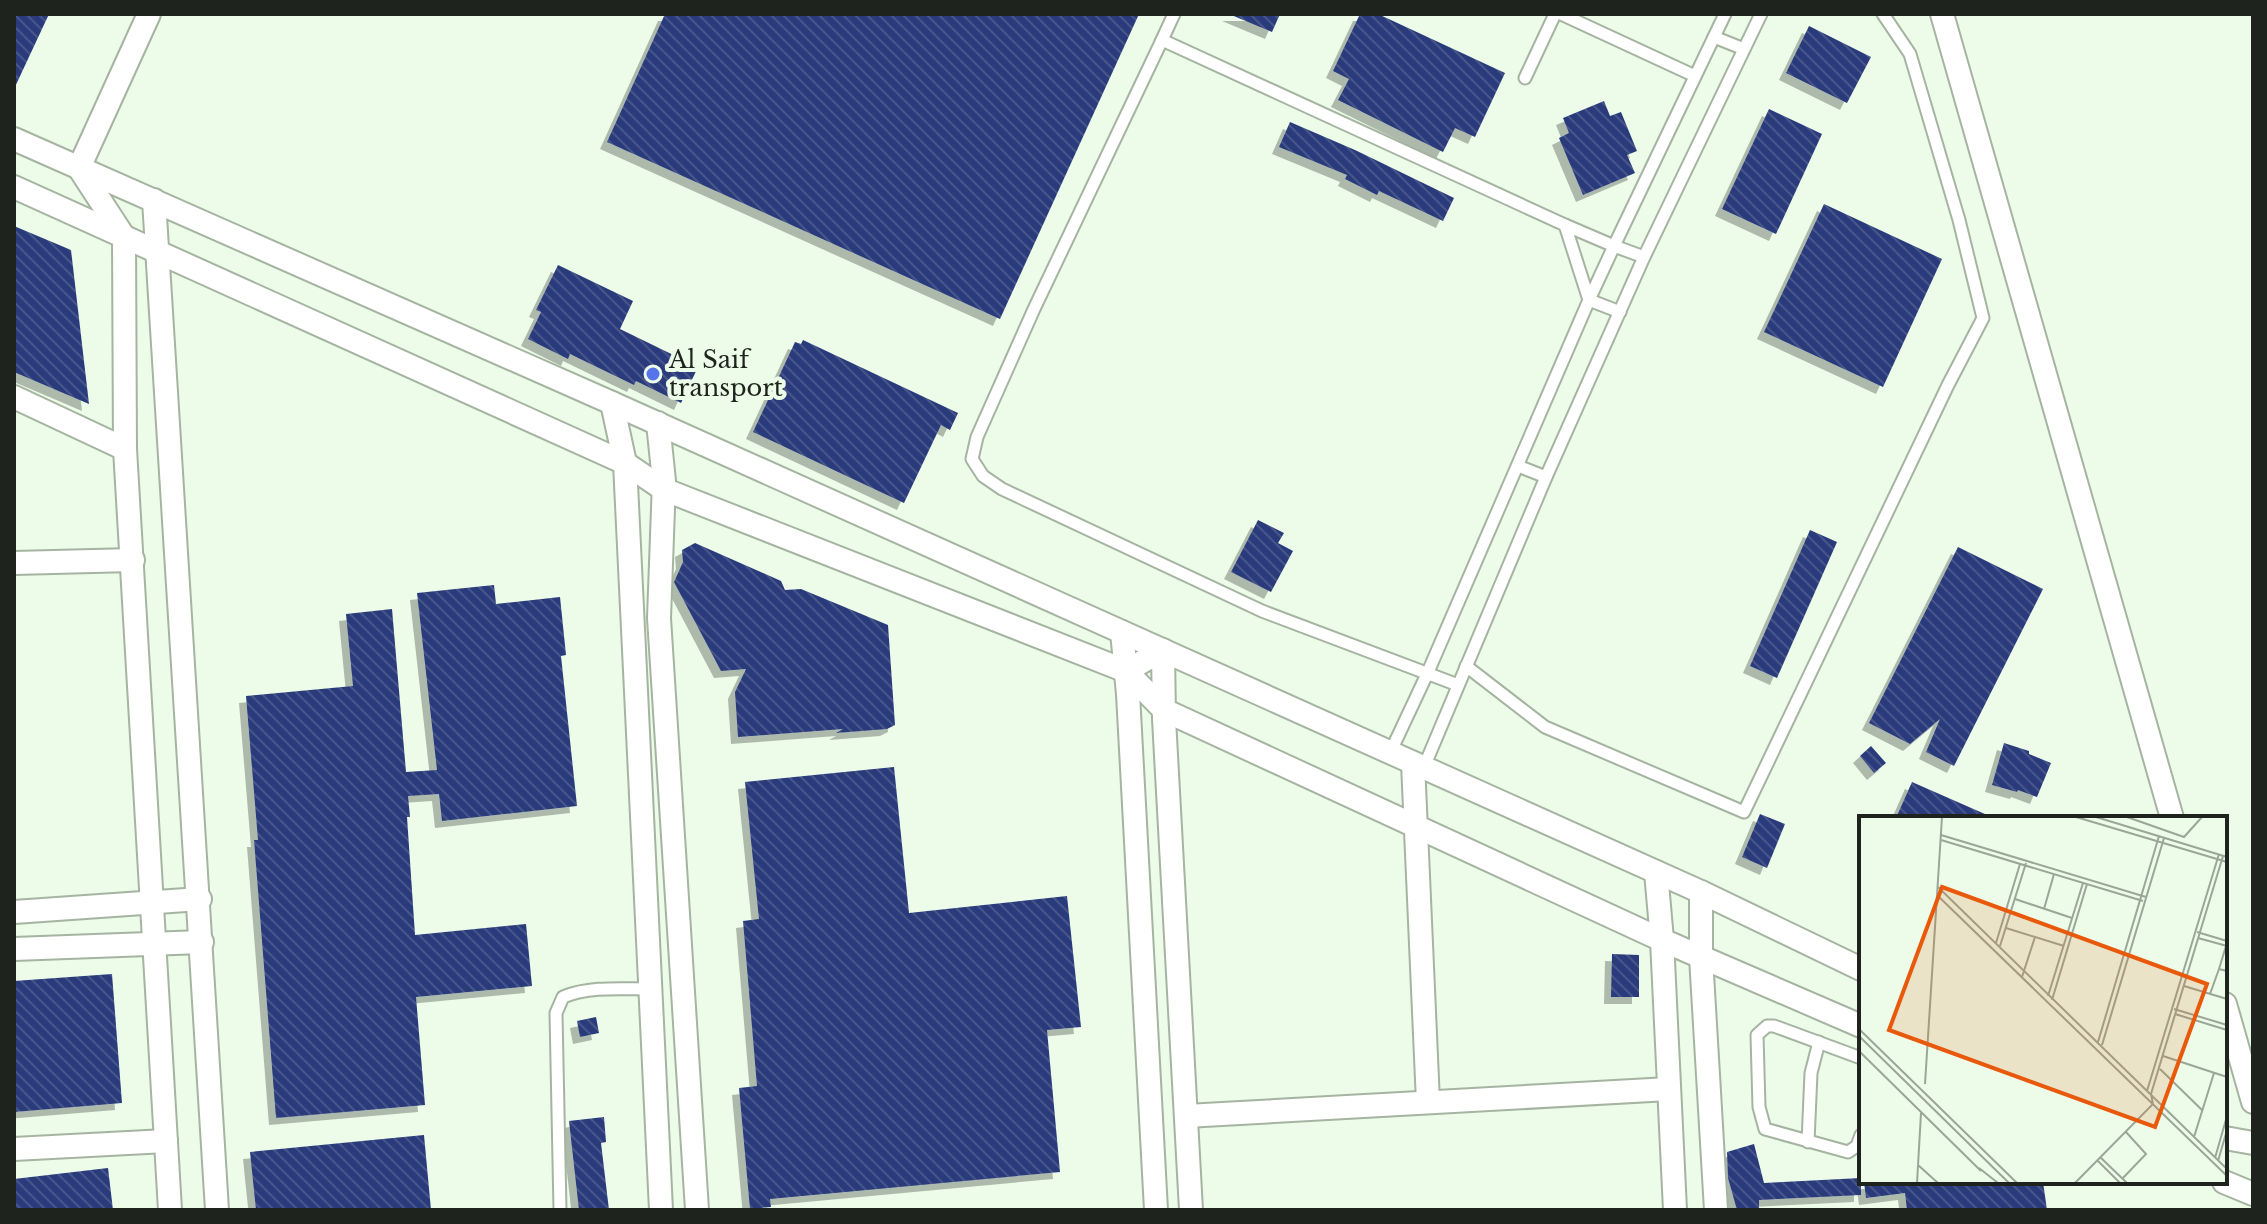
<svg xmlns="http://www.w3.org/2000/svg" width="2267" height="1224" font-family="'Libre Baskerville',serif">
<defs>
<pattern id="building-back-hatch" width="6" height="6" patternUnits="userSpaceOnUse" patternTransform="scale(2)"><rect width="6" height="6" fill="#2a3b7c"/><path d="M-1 5l2 2M0 0l6 6M5-1l2 2" fill="none" stroke="#475589"/></pattern>
<filter id="shadow"><feDropShadow dx="-7" dy="7" stdDeviation="0" flood-color="#0004"/></filter>
</defs>
<rect width="100%" height="100%" fill="#ecfce8"/>
<!-- building -->
<g fill="url(#building-back-hatch)" filter="url(#shadow)">
<path d="M14,14H49L14,89Z"/>
<path d="M665,14H1139L1000,319L607,142Z"/>
<path d="M1229,14H1280L1272,32Z"/>
<path d="M1360,14H1378L1505,73L1475,137L1455,128L1443,152L1338,100L1349,79L1333,71Z"/>
<path d="M1809,26L1871,57L1847,103L1786,73Z"/>
<path d="M1604,101L1610,116L1621,112L1637,151L1627,155L1635,173L1583,195L1559,138L1569,133L1563,118Z"/>
<path d="M1769,109L1822,134L1776,234L1722,209Z"/>
<path d="M1290,122L1355,150L1454,198L1443,221L1379,191L1377,195L1345,179L1347,175L1279,147Z"/>
<path d="M1824,204L1942,259L1883,387L1764,332Z"/>
<path d="M14,226L71,250L89,404L14,372Z"/>
<path d="M558,265L633,301L620,329L698,367L681,403L636,381L634,385L570,354L568,359L528,339L541,312L536,310Z"/>
<path d="M803,340L958,413L950,430L941,425L904,503L753,432L795,342L801,344Z"/>
<path d="M1258,520L1284,533L1278,543L1293,551L1271,592L1231,572Z"/>
<path d="M1810,530L1837,542L1777,678L1750,666Z"/>
<path d="M695,543L781,581L785,590L801,589L888,625L895,725L887,729L836,733L843,729L738,737L735,692L746,669L721,671L674,582L683,562L682,550Z"/>
<path d="M1958,547L2043,589L1954,766L1926,752L1940,719L1910,744L1869,723Z"/>
<path d="M494,585L496,604L560,597L566,655L561,656L577,806L442,821L439,794L408,796L410,817H407L415,935L526,924L532,986L416,997L425,1105L276,1118L254,840H258L246,696L353,686L346,614L392,609L406,772L437,770L417,593Z"/>
<path d="M2004,743L2029,751V754L2051,763L2037,797L2018,790L2017,792L1992,785Z"/>
<path d="M1871,746L1886,763L1874,773L1860,756Z"/>
<path d="M894,767L909,913L1067,896L1081,1027L1047,1030L1060,1172L770,1199L771,1207L750,1209L739,1088L757,1086L743,921L759,919L745,782Z"/>
<path d="M1912,782L1994,818H1896Z"/>
<path d="M1760,814L1785,824L1767,868L1742,857Z"/>
<path d="M1612,954L1639,955V997H1611Z"/>
<path d="M112,974L122,1103L14,1112V981Z"/>
<path d="M596,1017L599,1033L580,1037L577,1021Z"/>
<path d="M604,1117L606,1142L601,1143L609,1210H579L569,1121Z"/>
<path d="M424,1135L431,1210H256L250,1152Z"/>
<path d="M1754,1144L1764,1183L1861,1178V1195L1759,1200V1210H1737L1728,1178L1727,1152Z"/>
<path d="M108,1168L113,1210H14V1179Z"/>
<path d="M1864,1182H2043L2047,1210H1907L1905,1193L1866,1198Z"/>
</g>
<g fill="none" stroke-linecap="round" stroke-linejoin="round">
<defs>
<g id="lane">
<path d="M1174,14L1162,40L1565,225L1589,300L1428,672L1390,753"/>
<path d="M1561,14L1695,76"/>
<path d="M1714,37L1744,49"/>
<path d="M1162,40L1034,309L977,437L972,459L983,476L1002,489L1262,611L1458,685"/>
<path d="M1525,78L1555,14"/>
<path d="M1565,225L1614,246L1725,14"/>
<path d="M1620,312L1589,300L1614,246L1644,257"/>
<path d="M1518,466L1546,477"/>
<path d="M1466,666L1545,727L1744,812L1948,385L1983,318L1959,220L1910,54L1883,14"/>
<path d="M1424,767L1546,477L1644,257L1761,14"/>
<path d="M1861,1058L1774,1026H1767L1757,1035L1759,1107L1765,1129L1848,1152L1857,1146L1861,1135"/>
<path d="M1808,1142L1811,1073L1819,1042"/>
<path d="M560,1210L556,1013L563,997C590,986 621,989 650,989"/>
</g>
<g id="street">
<path d="M149,14L79,168L124,237L125,449L170,1210"/>
<path d="M1942,14L2172,818"/>
<path d="M14,139L612,403L1701,892L1861,969"/>
<path d="M14,187L625,463L663,489L1126,671L1164,710L1662,940L1861,1026"/>
<path d="M154,200L217,1210"/>
<path d="M14,397L125,449"/>
<path d="M612,403L625,463L661,1210"/>
<path d="M658,423L664,481L659,618L697,1210"/>
<path d="M14,563L133,560"/>
<path d="M1122,632L1128,694L1156,1210"/>
<path d="M1126,671L1163,650L1164,719L1191,1210"/>
<path d="M1413,763L1428,1102"/>
<path d="M1656,872L1662,940L1675,1210"/>
<path d="M1701,892V957L1716,1210"/>
<path d="M14,912L200,899"/>
<path d="M14,949L202,942"/>
<path d="M2225,1004L2253,1102"/>
<path d="M1186,1116L1669,1089"/>
<path d="M2225,1138L2253,1143"/>
<path d="M14,1149L166,1141"/>
<path d="M2224,1182L2253,1194"/>
</g>
</defs>
<!-- lane casing -->
<use href="#lane" stroke="#a5b4a1" stroke-width="15"/>
<!-- street casing -->
<use href="#street" stroke="#a5b4a1" stroke-width="26"/>
<!-- lane -->
<use href="#lane" stroke="#fff" stroke-width="11"/>
<!-- street -->
<use href="#street" stroke="#fff" stroke-width="22"/>
</g>
<!-- markers -->
<circle fill="#5774ea" stroke="#ecfce8" stroke-width="3" cx="653" cy="374" r="8"/>
<g text-anchor="middle" stroke-width="8" stroke-linejoin="round" paint-order="stroke">
<!-- poi labels -->
<g font-size="24" fill="#1e241d" stroke="#ecfce8" text-anchor="start">
<text x="669" y="368">Al Saif<tspan x="669" dy="28">transport</tspan></text>
</g>
</g>
<!-- overview -->
<g transform="translate(1859 816)">
<rect width="368" height="368" fill="#ecfce8"/>
<path fill="none" stroke="#9aa697" stroke-width="2" d="M217,1L368,46M237,1L368,41M268,1L325,21L343,1M82,19L287,81M82,24L284,85M79,71L368,353M79,80L368,360M156,83L213,102M185,93L195,58M147,112L205,130M338,116L368,125M339,122L368,130M137,127L161,48M141,130L167,47M367,130L360,153L368,155M163,161L176,121M325,170L368,183M351,178L360,153M189,180L224,67M193,184L228,68M315,193L368,209M316,198L368,214M0,213L158,367M0,220L150,367M239,226L300,20M243,229L305,22M0,235L122,355M304,240L368,261M301,253L344,295M66,268L83,1M288,275L360,38M335,321L355,257M241,341L268,367M356,342L368,300M238,344L261,367M359,345L368,314M59,349L79,367M120,352L139,367M263,363L287,338L267,316M58,367L62,297M216,367L294,288L292,278L364,40"/>
<path fill="#e8590c" fill-opacity="0.15" stroke="#e8590c" stroke-width="4" d="M83,71L348,168L296,311L30,214Z"/>
<rect width="368" height="368" fill="none" stroke="#1e241d" stroke-width="4"/>
</g>
<!-- border -->
<rect width="2267" height="1224" fill="none" stroke="#1e241d" stroke-width="32"/>
</svg>
